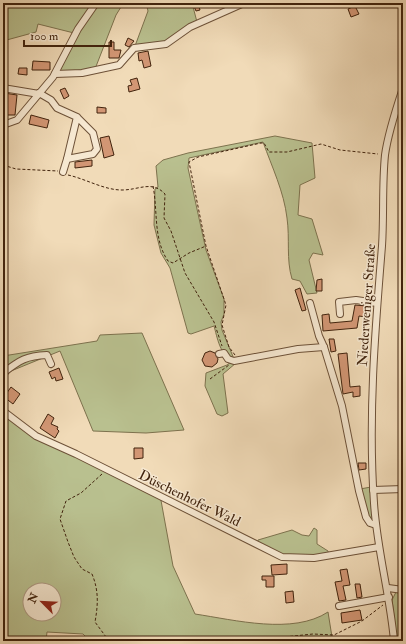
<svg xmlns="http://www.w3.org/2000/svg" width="406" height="644" font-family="'IM FELL Double Pica',serif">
<rect width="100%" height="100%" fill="#f1dbb8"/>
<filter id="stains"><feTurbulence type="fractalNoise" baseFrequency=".005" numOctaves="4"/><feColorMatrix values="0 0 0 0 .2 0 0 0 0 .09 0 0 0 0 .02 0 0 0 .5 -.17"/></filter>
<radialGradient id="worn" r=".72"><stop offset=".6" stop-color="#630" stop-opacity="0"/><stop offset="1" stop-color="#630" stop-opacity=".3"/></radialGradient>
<!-- green -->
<g fill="#b9c08f" stroke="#7d724e" fill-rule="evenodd">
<path d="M3,3H93L74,33L38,24L36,32L3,41Z"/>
<path d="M99,3H126L121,7L116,15L95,69L59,72L77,36Z"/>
<path d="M139,3H192L197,22L163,43L135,46L148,11L147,7Z"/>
<path d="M275,136L312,143L315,178L300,185L298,215L312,219L323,255L313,253L309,260L317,293L307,294L300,281L292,279C286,259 290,239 287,218C284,192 272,167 263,142L189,158L188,168L206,250L224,299V314L221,322L222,330L234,359C220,358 217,336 214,326L191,334L188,333L170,268L161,253L154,225L155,189L158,187L156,166L163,160L188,153Z"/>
<path d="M142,333L184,430L146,433L93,431L60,351L11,371L3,380V356L97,341L100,335Z"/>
<path d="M231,362L236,363L223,374L228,413L222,416L217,414L205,386L206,373L227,365Z"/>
<path d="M3,409L24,427L160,495L173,566L195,614C235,620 293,635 328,612L332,637L331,641H90L83,634L47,632L46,641H3ZM30,590H54V614H30Z"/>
<path d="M371,487L373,519L370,520L368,518L360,489Z"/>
<path d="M314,528L317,530V544L328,551L329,555L287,558L257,543L258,540L292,530L302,535L309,536Z"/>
<path d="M396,592L403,593V641H397L392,600Z"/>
</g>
<!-- building -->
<g fill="#d29674" stroke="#41230d">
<path d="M198,3L200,10L196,11L193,4Z"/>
<path d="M355,6L359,14L351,17L348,9Z"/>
<path d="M128,38L134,41L129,47L125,45Z"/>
<path d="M109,42H114V50H121L119,58H109Z"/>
<path d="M148,51L151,66L144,68L142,60L139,61L138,53Z"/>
<path d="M33,61L50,62V70H32Z"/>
<path d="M19,68H27V75L18,74Z"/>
<path d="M137,78L140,89L129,92L128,86L132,85L130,80Z"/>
<path d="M65,88L69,96L64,99L60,90Z"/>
<path d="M4,93L17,95L15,115H3Z"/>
<path d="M97,107L106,108V113H97Z"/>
<path d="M31,115L49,120L47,128L29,124Z"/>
<path d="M109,136L114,155L104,158L100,138Z"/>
<path d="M92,160V166L75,168V162Z"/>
<path d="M322,279V291H316L317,280Z"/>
<path d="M300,288L306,310L302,311L295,290Z"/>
<path d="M355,305L367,306L366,317L359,316L357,328L323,331L322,315L329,314L330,323L352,321Z"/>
<path d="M329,339H334L336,351L331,352Z"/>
<path d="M210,351L215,353L218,359L217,363L212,367L205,366L202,360L205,353Z"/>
<path d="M347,353L350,387L360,386V396L353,397V392L343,394L338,354Z"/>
<path d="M59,368L63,379L56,381L55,377L52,379L49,372Z"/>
<path d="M11,387L20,394L13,404L4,397Z"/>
<path d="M48,414L54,418L51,424L58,427L57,429L59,431L55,438L40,428Z"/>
<path d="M134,448H143V458L134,459Z"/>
<path d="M358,463H366V469L359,470Z"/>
<path d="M287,564V574L272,575L271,565Z"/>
<path d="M347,569L350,585L343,586L346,600L339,601L335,582L342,581L340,570Z"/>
<path d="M262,576H274V587H266V580H262Z"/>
<path d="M355,584H360L362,597L357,598Z"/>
<path d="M293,591L294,602L286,603L285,592Z"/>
<path d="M360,610L362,620L342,623L341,613Z"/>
</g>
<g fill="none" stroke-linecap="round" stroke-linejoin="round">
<defs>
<g id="minor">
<path d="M55,74L82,73L119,65L134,48L166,44L190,27L244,3"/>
<path d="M3,88L39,94"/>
<path d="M39,93L51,100L57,108L77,117L93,133L97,149L93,154L67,159L77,117"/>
<path d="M3,125L17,120L53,77L78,29L96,3"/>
<path d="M63,172L67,159"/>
<path d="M310,303L319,336L324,347L342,406L359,491L366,517L370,523L376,525"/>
<path d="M340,314L339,302L356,300L377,303"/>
<path d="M219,354L224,353L228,359L234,361L298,349L324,347"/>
<path d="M3,373C20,360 26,356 47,355L51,364"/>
<path d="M3,411L36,436L76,454L282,557L314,558L379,547"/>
<path d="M373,490L403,489"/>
<path d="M388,588L403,590"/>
<path d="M339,606L389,597"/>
<path d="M394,641C390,595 377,550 374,503C368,418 375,331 382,246C384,216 382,185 385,155C388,133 396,109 403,88"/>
</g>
</defs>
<!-- minor casing -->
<use href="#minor" stroke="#6d5138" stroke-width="8"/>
<!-- path -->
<g stroke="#41230d" stroke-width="1" stroke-dasharray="3 2" stroke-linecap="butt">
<path d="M3,165L16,169L58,171"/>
<path d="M68,175C86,179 104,190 122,190C139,190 152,180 165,194L164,218L171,231L185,273L214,322L222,346"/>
<path d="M153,186C158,211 153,239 168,261L173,263L189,253L206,246"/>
<path d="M235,355L229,347L222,325L226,305L206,246L189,162L198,157L261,143H264L269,152H287L321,144L340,150L378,154"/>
<path d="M210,379L229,365"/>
<path d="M102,474L81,493L66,501L60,519L68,542L74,557L82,569L92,574C99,591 98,605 95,622L109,641"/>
<path d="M276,641L284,637L313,634L334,635L362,621L383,605"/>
</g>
<!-- minor -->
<use href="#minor" stroke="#f6e8d1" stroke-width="6"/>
</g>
<g text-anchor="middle" stroke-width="3" stroke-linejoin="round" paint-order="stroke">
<!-- street labels -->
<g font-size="14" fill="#41230d" stroke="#f6e8d1">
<text transform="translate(366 305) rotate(-86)" y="5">Niederweniger Straße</text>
<text transform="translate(190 498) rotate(26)" y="5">Düschenhofer Wald</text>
</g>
</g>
<!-- margin -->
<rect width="406" height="644" fill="none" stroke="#f1dbb8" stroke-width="16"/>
<rect x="4" y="4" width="398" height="636" fill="none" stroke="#41230d" stroke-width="2"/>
<rect x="8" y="8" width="390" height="628" fill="none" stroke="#41230d"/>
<!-- north arrow -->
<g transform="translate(42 602) rotate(294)"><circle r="19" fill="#f6e8d1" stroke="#ae9983"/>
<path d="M0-3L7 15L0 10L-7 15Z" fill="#8f2418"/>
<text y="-6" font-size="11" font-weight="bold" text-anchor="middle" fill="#41230d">N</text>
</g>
<!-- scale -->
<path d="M24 40v6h87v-6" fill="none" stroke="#41230d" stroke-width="2"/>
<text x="30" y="40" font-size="12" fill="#41230d" stroke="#f6e8d1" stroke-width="3" paint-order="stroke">100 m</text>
<rect width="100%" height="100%" filter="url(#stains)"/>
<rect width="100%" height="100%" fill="url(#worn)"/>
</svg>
